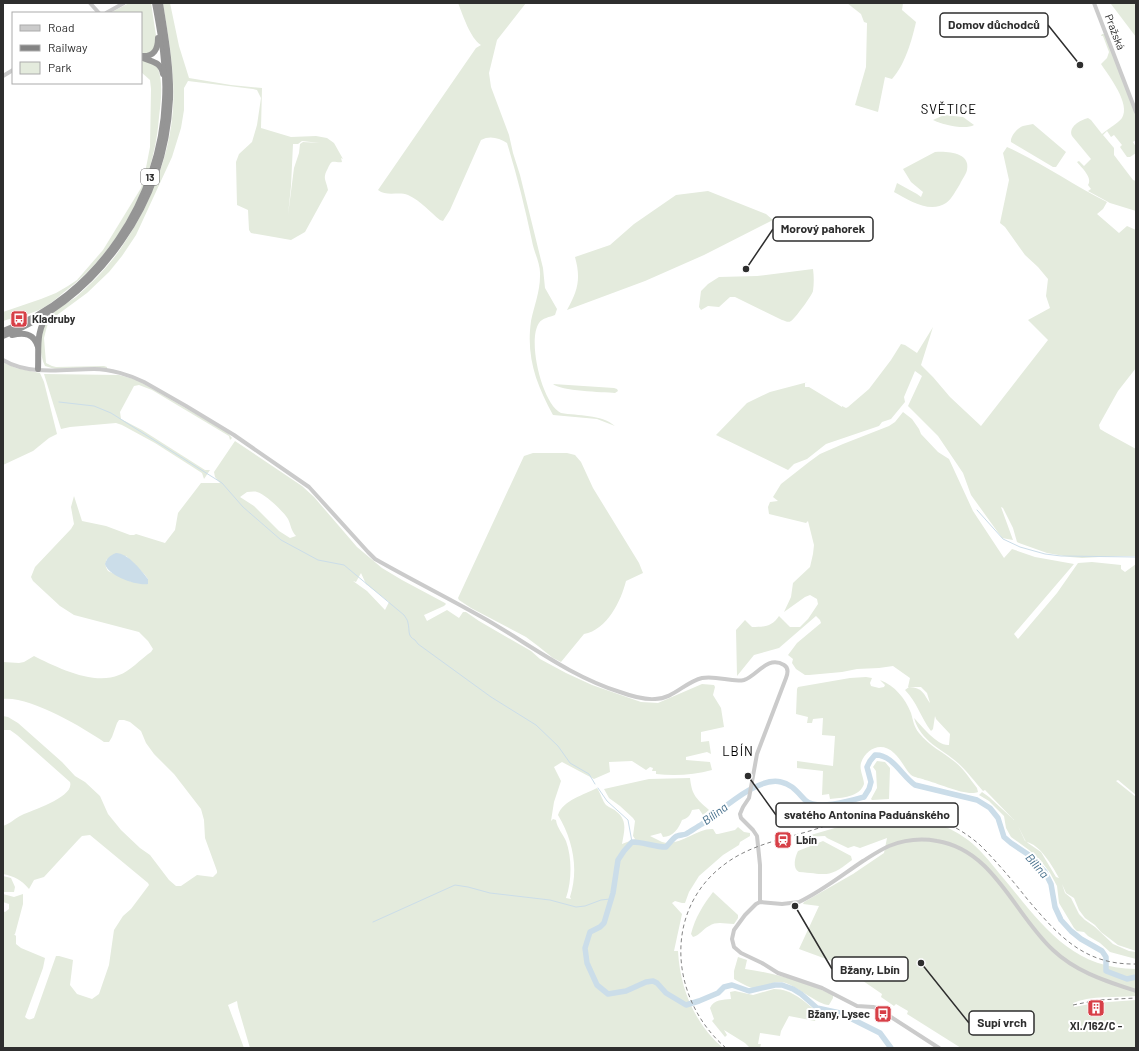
<svg xmlns="http://www.w3.org/2000/svg" width="1139" height="1051" font-family="Barlow,sans-serif">
<rect width="100%" height="100%" fill="#fff"/>
<!-- green -->
<g fill="#e4ebdd" fill-rule="evenodd">
<path d="M129,3H151L157,42L153,53L143,54L141,53V13H110Z"/>
<path d="M163,3H170L179,46L189,78L231,85L262,88L261,128L291,137L316,136L327,138L334,143L343,159L341,158L342,162C339,163 334,161 332,162C330,163 329,166 328,168C322,179 326,179 328,190L305,232L291,240L251,233L249,230L248,210L237,205L236,162L239,154L252,142L257,125L261,98L257,90L253,89L188,81L184,88V110L181,128L172,157L136,235L122,256L109,272L87,293L53,318L47,326L44,338L46,363L52,366L56,367L104,366L107,367V368L55,369L45,366C38,352 39,329 49,317C56,309 67,303 76,297C92,283 109,266 121,248C154,200 177,140 173,81C172,55 167,29 163,3ZM302,141L320,143L303,142L300,144L299,153L294,168L288,215L291,186L293,144H298Z"/>
<path d="M458,3H526L497,40L489,73L491,87L509,135L513,153L520,175L543,268L545,288L557,309L555,315C550,317 542,318 539,323C527,340 542,404 561,413C578,416 601,414 615,426L597,419L553,415C536,384 526,357 531,321C534,306 540,292 540,276C541,264 534,253 532,241C525,208 517,175 507,143C499,138 490,135 481,140L450,210L443,221L440,220C430,212 421,201 408,195C399,191 387,197 378,190L476,48L481,45C470,38 463,15 458,3Z"/>
<path d="M847,3H903L902,10L916,22C912,40 905,65 892,79L885,77L878,112L855,105L866,67L867,23L864,22L861,14Z"/>
<path d="M1112,3H1136V37L1111,4Z"/>
<path d="M1102,34H1105L1136,116V140L1133,142L1136,147V153L1130,157H1127L1120,147L1122,145L1114,135L1111,137L1107,131L1103,135L1114,148V155L1133,180L1136,181V211L1110,203L1088,191L1091,189L1088,185C1093,178 1082,168 1077,162L1079,161L1084,166L1091,159L1072,136C1068,127 1080,120 1088,118L1091,120L1102,134C1108,129 1118,123 1122,118C1131,104 1109,76 1101,64L1107,58L1109,52L1103,36H1101Z"/>
<path d="M141,60L156,64C164,80 161,100 159,117C154,186 118,252 63,293C56,299 49,305 41,309C29,315 16,317 3,321V312L41,299L56,293L68,286L77,280L103,250L141,188L144,178L150,147L151,89L150,80L141,72Z"/>
<path d="M944,115L963,117L974,125C966,130 942,125 933,120Z"/>
<path d="M1033,124L1066,152L1056,167H1053L1011,142C1010,137 1017,128 1023,126C1026,125 1030,125 1033,124Z"/>
<path d="M1007,147C1042,163 1073,185 1107,202L1103,209L1097,214L1119,233L1127,226L1136,230V368L1118,391L1099,425L1100,429L1105,432L1136,449V556H1118L1082,558L1070,557L1047,553L1019,543L1017,542L1013,528L1003,508L1001,507L1013,540L1002,538L971,495L963,473L938,436L908,406L922,376L915,371L904,397L905,402L891,419L882,422L879,426L826,444L807,459L794,464L788,470L716,435L747,403L770,392L808,382L805,383V387H809L842,407V406L846,408L848,407L869,389L891,360L901,344L905,345L917,353L933,327L921,365L933,377L950,397L981,426L1048,340L1028,320L1050,308L1046,296L1048,279L1038,267L1025,255L1005,227L1000,223L1009,180L1003,153Z"/>
<path d="M935,152C946,151 971,152 967,170C966,175 962,179 960,184C956,190 952,199 946,203C930,214 908,200 894,192L897,183L917,194L921,197L923,192L911,182L903,169Z"/>
<path d="M708,191L766,214L773,220L704,255L645,281L567,310C578,290 581,279 575,257L610,245L634,224L676,195Z"/>
<path d="M813,269C814,276 814,284 813,291C813,294 794,320 791,321C788,323 786,321 782,320L735,297H730L719,307L708,306L701,310L699,307L701,291L708,284L719,277L757,276Z"/>
<path d="M3,362L16,368L40,373L44,382L57,434L49,438L33,451L3,465Z"/>
<path d="M44,374L119,375L137,380L227,432L232,438L230,440L229,436L152,390L139,385L134,386L120,412L121,419L142,430L205,470H210L204,479L202,473L155,443L122,425L116,423L70,427L61,429Z"/>
<path d="M553,384L614,388L617,389L618,391L615,393C603,392 560,391 553,384Z"/>
<path d="M903,412L912,419L919,429L921,434L938,452L949,459L973,511L1004,558L1012,549L1035,557L1074,564L1014,634L1018,639L1057,593L1078,563L1092,562L1121,565V569L1125,572L1136,564V795L1118,780L1116,781L1136,797V951L1118,945L1101,932L1095,925L1085,918L1079,910L1074,898L1066,893L1062,884L1065,893L1071,898L1079,914L1085,920L1095,927L1113,944L1129,951L1136,952V959L1110,952L1100,943L1088,936L1084,932L1077,931L1074,928L1059,903L1057,886L1050,873L1041,861L1029,850L1011,837L1006,828L1004,816L989,801L979,795L982,792L989,797L1014,820L985,790L983,791C975,782 967,771 958,763C941,748 921,742 914,718C922,726 937,746 949,745L950,734L936,719L935,716L933,729L931,731C921,718 917,702 905,690L909,687C923,688 923,693 930,703L927,693L921,687H908L910,678L893,666L879,668L857,669L842,672L809,675H805L796,669L792,663L793,659L788,655L797,643L821,623L820,620L816,616L779,648L754,655L737,676L736,630L745,620L752,627C763,627 772,627 779,616L790,627H800L808,619L818,604L817,599L810,595L805,597L784,612L791,597L793,583L810,567L813,554L814,545L808,521L806,523L769,514L768,507L770,502L778,501L773,497L781,484L809,462L820,454L843,444L889,426L895,422ZM1018,826L1026,842C1040,844 1053,867 1059,878L1056,877L1041,852L1025,841Z"/>
<path d="M235,441L302,486L314,497L357,547L382,568L402,580L445,603L446,604L444,606L424,615L427,621L447,610L459,618L463,612H466L479,621L531,651L540,659L566,673L592,685L641,702L658,703L702,684L714,685L715,687L713,695L721,708L724,727L701,732V742L709,741L711,754L707,752L686,757V760L710,762L712,770C694,775 675,776 656,774V771H652L653,768L650,767L646,770L632,761L609,762L610,772L594,779L562,762L554,767L561,781L554,802L551,821L553,819L556,820C557,828 563,834 566,841C572,858 572,880 566,898L571,899L570,897C579,869 573,840 558,815C563,800 584,795 597,788C600,792 603,802 606,805C610,808 614,809 617,812C628,821 624,832 622,844L635,839L633,836L635,821L633,818L620,806L609,798L604,789L649,779L690,778C692,796 696,798 709,810L703,815L699,809L692,810C690,816 688,818 682,820C679,828 673,837 663,837L661,833L650,836C654,838 658,840 662,842C680,847 696,828 713,829L716,834H718L735,830L738,827L744,832L750,833V836L740,842L739,845L723,855L699,876L689,892L685,903H682L675,901L672,903L682,914L674,951H678C680,988 694,1023 723,1048H250L238,1007L237,1001L228,1005L244,1048H3V911L5,912L9,909V904L3,902V894L14,897L23,894V904L15,934H14L16,936V944L21,948L45,958L43,968L25,1017C28,1020 30,1020 34,1018L56,956H59L73,960L70,985L77,994L92,999L99,994L109,965L114,930L123,916L131,909L149,885L148,883L90,835L82,836L79,839L44,877L34,880L29,889C20,879 16,877 3,874V826C10,824 15,818 22,815C32,810 75,797 70,782L17,735L10,730H3V716L8,717L18,723L62,762L75,776L85,782L100,796L108,814L121,830L140,848L150,855L169,880L176,886H181L197,875L213,877L217,873V871L205,838L204,820L201,809L174,774L154,754L146,743L141,731L130,722L124,720H119L117,723L112,737L109,742H104C82,727 30,696 3,699V662L19,663L24,662L34,656C56,667 94,686 119,675C129,672 142,658 151,652L153,649L148,641L139,632L74,615L60,606L33,581L31,577L35,567L71,529L74,524L71,507L74,496L82,521L106,526L130,535H134L136,534L165,543L175,530L178,513L201,483H220L215,477L214,472ZM247,492C250,492 254,491 257,492C265,494 284,512 288,519C291,525 291,531 296,536L290,538L279,531L254,506L240,497ZM126,556L145,575L148,579L132,582L108,571C105,566 105,564 107,559ZM361,573L366,584L389,602L385,610L367,591L353,581L356,582Z"/>
<path d="M567,453L575,455L581,462L593,488L639,563L643,573L626,581C621,601 607,630 584,634L561,662L553,658L538,646L526,637L471,608L459,600L458,598L524,456L533,453Z"/>
<path d="M866,677L872,678L870,683L871,686L879,688L884,687L885,685L880,680C895,686 905,698 911,713C913,720 914,727 919,733C929,746 943,752 955,762C964,769 970,779 977,788L978,792C967,797 938,783 925,780C921,778 915,778 911,775C905,769 901,759 894,753C882,741 866,748 861,763C859,770 864,778 864,784C860,797 841,798 830,799L829,794L822,795L823,771L797,768V761L833,766L835,736L822,735L823,718L813,719L812,723H807L808,717L796,714L797,689L798,687L850,678Z"/>
<path d="M877,761L885,762L890,768L889,799L872,800L871,799L877,788L876,771L873,767Z"/>
<path d="M891,815C919,816 945,823 968,840C980,849 990,862 999,873C1039,920 1068,969 1136,969V996C1116,998 1092,995 1073,1003L1074,1007L1095,1003L1136,1000V1048H961L907,1014L908,1011L896,1004L894,1006L881,997L882,994L837,963L799,949L819,906L803,904L804,902L853,874L884,853L887,838L860,848L854,846L848,848L827,838L825,836L804,837L869,818Z"/>
<path d="M823,841L851,856L852,860C828,879 828,874 799,872C792,868 795,857 798,851Z"/>
<path d="M3,876L11,878L15,887L14,892H4L3,893Z"/>
<path d="M713,892L738,915V918L734,924C725,924 717,921 709,926C703,929 699,936 693,937L691,934C695,918 703,905 713,892Z"/>
<path d="M738,957L747,960L745,969C775,973 806,982 833,995V998L829,1005C821,1006 797,987 786,983C772,979 765,989 753,988C750,988 737,981 734,979V971Z"/>
<path d="M774,989C793,989 804,1002 818,1012L815,1021L789,1016L781,1031L780,1036L760,1033L758,1044H761L760,1048H750L745,1043L724,1030L727,1035L725,1037L712,1021L714,1019L710,1008C714,999 723,1000 731,999L730,992L735,991L753,995Z"/>
</g>
<!-- water -->
<path fill="#cbdde9" d="M116,553C128,553 141,570 148,579V584C137,586 108,576 105,564C107,558 109,556 116,553Z"/>
<g fill="none" stroke-linecap="round" stroke-linejoin="round">
<!-- stream -->
<g stroke="#cbdde9" stroke-width="1">
<path d="M59,402L94,406L111,413L222,483L243,507L281,540L318,560L344,565L404,615C405,617 408,620 408,623C410,631 407,636 415,640L418,644L491,697L536,725L558,746L570,763L589,774L595,784"/>
<path d="M977,510L1003,539L1020,547L1045,554L1061,556L1136,557"/>
<path d="M598,788L607,801L628,820L632,842"/>
<path d="M373,922L455,885L468,887L490,893L550,900L576,907L585,906L601,900L610,899"/>
</g>
<!-- river -->
<path stroke="#cbdde9" stroke-width="5.5" d="M891,1048L880,1033L840,1013L817,1008L801,994L793,989L782,985H775L749,991L732,985L724,987L718,993L699,1001L686,1005L666,993L657,983L653,981L646,982L626,991L608,994L597,985L587,963L585,948L590,932L600,927L604,923L613,893L618,860L624,851L632,842C644,842 654,847 666,847C669,844 673,838 677,836C680,835 683,835 686,834C691,831 697,827 702,824C721,811 757,776 781,782C792,784 798,793 805,800C817,811 850,801 864,797L869,789L871,782L867,767L870,761L875,755C892,754 902,776 915,785L977,800L990,808L998,818L1004,837L1011,843L1029,855L1045,872L1051,884L1055,907L1061,920L1071,931L1081,939L1102,951L1106,957V971L1127,979L1136,977"/>
<!-- minor -->
<g stroke="#cbcbcb" stroke-width="4">
<path d="M90,3L99,13"/>
<path d="M1094,3L1136,112"/>
<path d="M106,13L124,3"/>
<path d="M3,76L13,70"/>
<path d="M3,360C30,376 65,369 94,369C110,369 130,375 144,382L186,406L234,435L309,487L368,552L375,559C412,580 450,599 487,620C532,646 570,676 620,692C631,696 643,700 655,699C673,699 685,682 702,678C717,675 732,683 744,680C757,676 767,655 784,665C789,668 788,673 786,678L757,754L749,798L743,807L740,814L741,818L753,830L757,836L760,865V902"/>
<path d="M939,1048L877,1008L873,1007L857,1006L822,988L778,973L762,963L741,953L734,947L732,939L734,930L745,915L756,904L760,902L782,904L799,902C822,891 842,875 863,861C871,856 880,850 889,846C904,840 921,838 937,841C994,850 1014,914 1053,950C1076,972 1106,981 1136,991"/>
</g>
<!-- highway -->
<g stroke="#959595" stroke-width="6">
<path d="M142,56C154,57 158,49 158,38"/>
<path d="M141,57C151,62 161,61 163,74"/>
<path d="M3,331C98,297 161,198 165,100C167,67 161,35 155,3"/>
<path d="M12,335C24,332 34,333 38,347"/>
<path d="M3,336C100,297 165,203 170,99C171,67 165,35 160,3"/>
<path d="M38,369C39,349 35,330 49,314"/>
</g>
<!-- rail -->
<g stroke="#838383" stroke-width="1" stroke-dasharray="4 3" stroke-linecap="butt">
<path d="M1073,1005L1098,1000L1136,998"/>
<path d="M726,1048C670,1000 662,910 725,864C750,845 783,839 813,830C831,824 849,818 868,814C909,805 949,818 980,845C997,862 1013,881 1028,900C1059,936 1084,965 1136,964"/>
</g>
</g>
<!-- icons -->
<defs>
<symbol id="bus-square" viewBox="-11 -11 22 22"><rect x="-9" y="-9" width="18" height="18" rx="4" fill="#d73f47" stroke="#fff"/><path d="M-5-6H5V4H4V6H2V4H-2V6H-4V4H-5ZM-3.5-4V0h7V-4ZM-3.5 1.2v1.5H-2V1.2ZM2 1.2v1.5H3.5V1.2Z" fill="#fff"/></symbol>
<symbol id="station-square" viewBox="-11 -11 22 22"><rect x="-9" y="-9" width="18" height="18" rx="4" fill="#d73f47" stroke="#fff"/><path d="M-3-6H3Q5-6 5-4V2Q5 4 3 4L4.5 6H3L1.5 4h-3L-3 6H-4.5L-3 4Q-5 4-5 2V-4Q-5-6-3-6ZM-3.5-4v3h7v-3ZM-3.5 1v1.5H-2V1ZM2 1v1.5H3.5V1Z" fill="#fff"/></symbol>
<symbol id="building-square" viewBox="-11 -11 22 22"><rect x="-9" y="-9" width="18" height="18" rx="4" fill="#d73f47" stroke="#fff"/><path d="M-4-6H4V6H1V3H-1V6H-4ZM-2.5-4.3h1.7v1.8h-1.7ZM.8-4.3h1.7v1.8H.8ZM-2.5-1h1.7V.8h-1.7ZM.8-1h1.7V.8H.8Z" fill="#fff"/></symbol>
</defs>
<g fill-rule="evenodd">
<use href="#bus-square" x="9" y="309" width="20" height="20"/>
<use href="#station-square" x="773" y="830" width="20" height="20"/>
<use href="#building-square" x="1086" y="998" width="20" height="20"/>
<use href="#bus-square" x="873" y="1004" width="20" height="20"/>
</g>
<g text-anchor="middle" stroke-width="4" stroke-linejoin="round" paint-order="stroke">
<!-- shield labels -->
<rect fill="#fff" stroke="#6d6d6d" stroke-width="1" x="141" y="169" width="18" height="16" rx="3"/>
<g font-size="10" font-weight="bold" fill="#2e2e2e">
<text x="150" y="181">13</text>
</g>
<!-- street labels -->
<g font-size="11" fill="#2e2e2e" stroke="#fff">
<text transform="translate(1115 32) rotate(69)" y="4">Pražská</text>
</g>
<!-- poi labels -->
<g font-size="11" font-weight="bold" fill="#2e2e2e" stroke="#fff" text-anchor="start">
<text x="32" y="323">Kladruby</text>
<text x="796" y="844">Lbín</text>
<text x="870" y="1018" text-anchor="end">Bžany, Lysec</text>
<text x="1096" y="1030" text-anchor="middle">XI./162/C -</text>
</g>
<!-- water labels -->
<g font-size="12" font-style="italic" fill="#436d8a" stroke="#fff">
<text transform="translate(715 814) rotate(-36)" y="4">Bílina</text>
<text transform="translate(1037 866) rotate(49)" y="4">Bílina</text>
</g>
<!-- quarter labels -->
<g font-size="13" letter-spacing="1" fill="#000" stroke="#fff">
<text x="949" y="114">SVĚTICE</text>
<text x="738" y="756">LBÍN</text>
</g>
</g>
<!-- callouts -->
<path fill="none" stroke="#2e2e2e" stroke-width="1.5" d="M1080 65L1048 25M746 269L773 229M748 776L776 815M795 906L832 969M921 963L969 1023"/>
<g fill="#2e2e2e" stroke="#fff" stroke-width="1.5">
<circle cx="1080" cy="65" r="4"/>
<circle cx="746" cy="269" r="4"/>
<circle cx="748" cy="776" r="4"/>
<circle cx="795" cy="906" r="4"/>
<circle cx="921" cy="963" r="4"/>
</g>
<g fill="#fff" stroke="#2e2e2e" stroke-width="1.5">
<rect x="940" y="13" width="108" height="24" rx="4"/>
<rect x="773" y="217" width="100" height="24" rx="4"/>
<rect x="776" y="803" width="182" height="24" rx="4"/>
<rect x="832" y="957" width="76" height="24" rx="4"/>
<rect x="969" y="1011" width="65" height="24" rx="4"/>
</g>
<g font-size="12" text-anchor="middle" font-weight="bold" fill="#2e2e2e">
<text x="994" y="29">Domov důchodců</text>
<text x="823" y="233">Morový pahorek</text>
<text x="867" y="819">svatého Antonína Paduánského</text>
<text x="870" y="974">Bžany, Lbín</text>
<text x="1002" y="1027">Supí vrch</text>
</g>
<!-- border -->
<rect width="1139" height="1051" fill="none" stroke="#2e2e2e" stroke-width="8"/>
<!-- legend -->
<rect x="12" y="12" width="130" height="72" fill="#ffffff" stroke="#ababab"/>
<rect x="20" y="25" width="20" height="6" fill="#cbcbcb" stroke="#ababab"/>
<text x="48" y="32" font-size="12" fill="#2e2e2e">Road</text>
<rect x="20" y="45" width="20" height="6" fill="#838383" stroke="#ababab"/>
<text x="48" y="52" font-size="12" fill="#2e2e2e">Railway</text>
<rect x="20" y="62" width="20" height="12" fill="#e4ebdd" stroke="#ababab"/>
<text x="48" y="72" font-size="12" fill="#2e2e2e">Park</text>
</svg>
